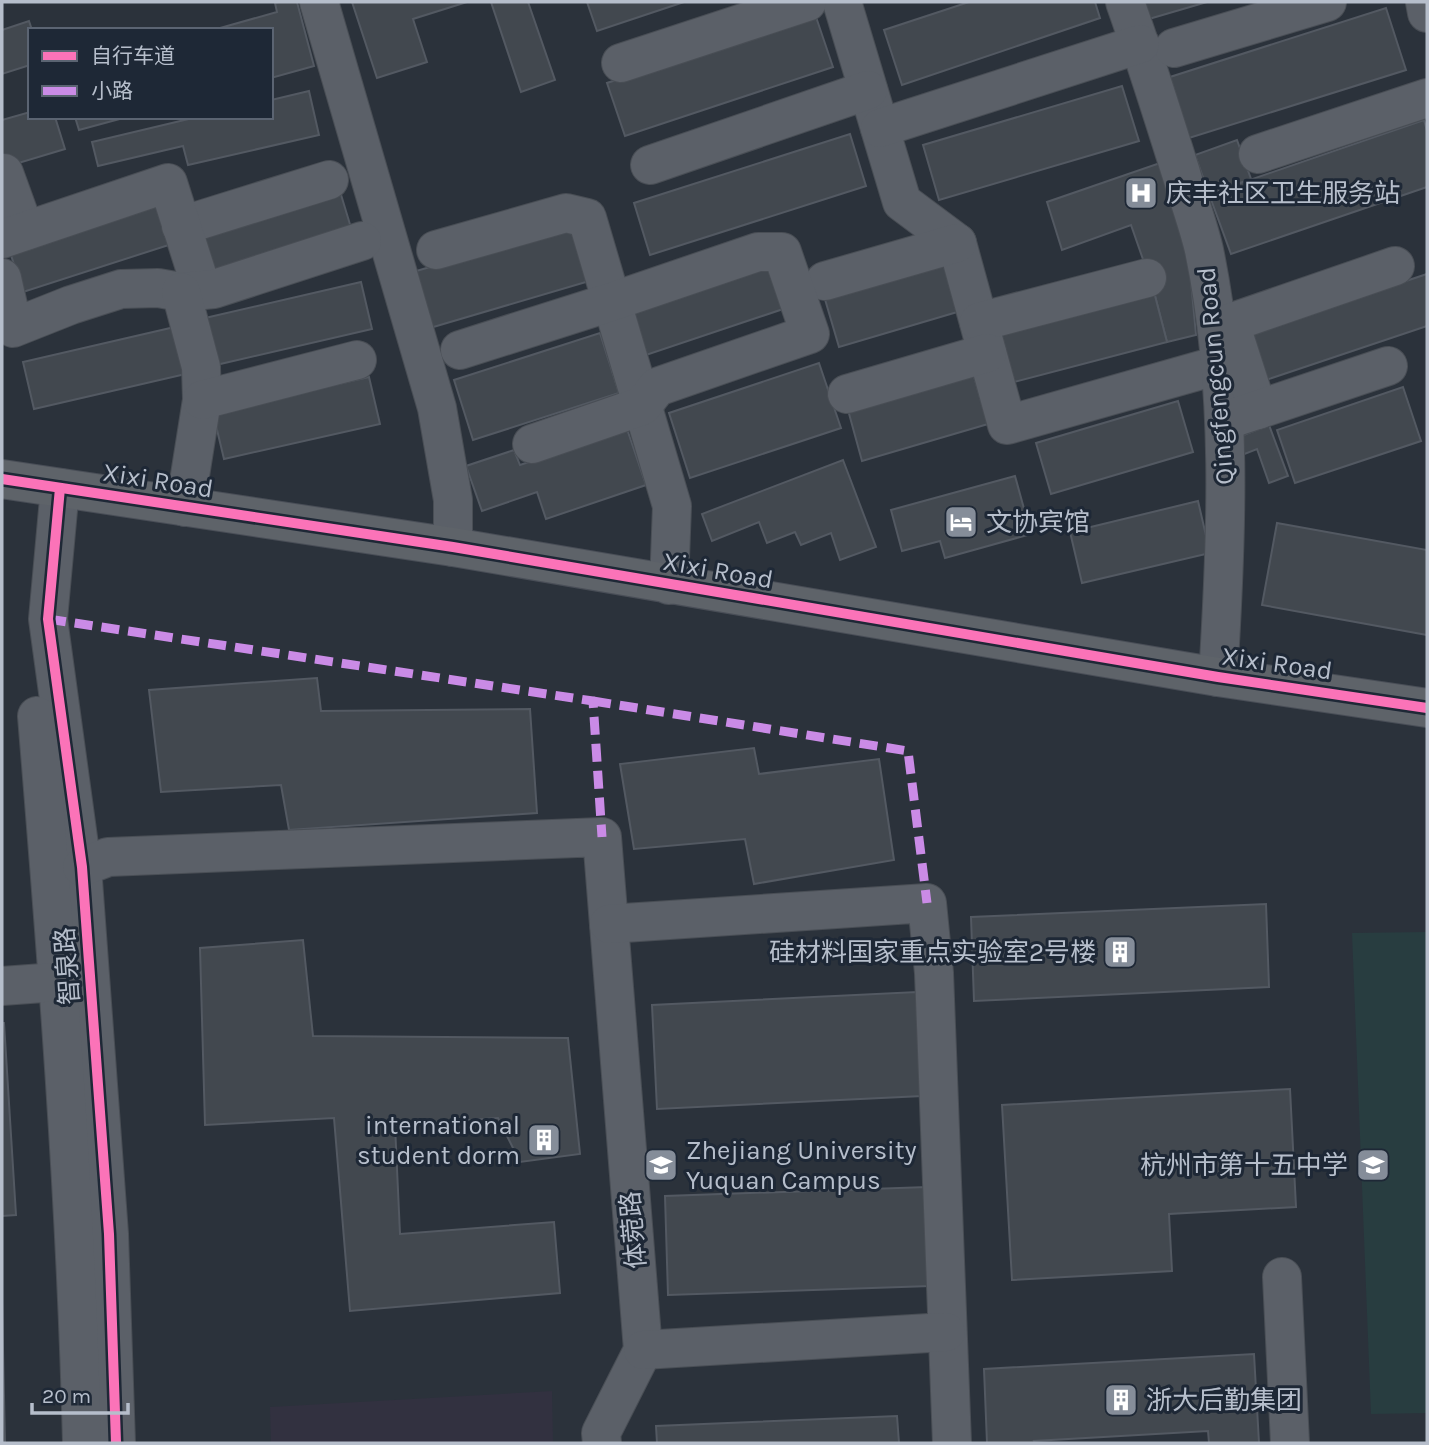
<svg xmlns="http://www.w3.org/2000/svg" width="1429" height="1445" font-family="Karla,'Noto Sans SC',sans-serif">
<rect width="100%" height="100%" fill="#2b323b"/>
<!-- medical -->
<path fill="#323140" d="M552,1391L553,1443H271L270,1407Z"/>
<!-- green -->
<path fill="#283d40" d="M1427,932V1413L1371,1414L1352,933Z"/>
<!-- building -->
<g fill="#42484f" stroke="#535962" stroke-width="2">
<path d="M279,2H297L314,66L271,78V30H213L277,12L275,3Z"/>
<path d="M352,2H467L413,19L427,62L377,78Z"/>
<path d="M491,2H528L555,80L521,92Z"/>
<path d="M587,2H684L597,31Z"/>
<path d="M969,2H1095L1100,18L902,85L884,30Z"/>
<path d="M1144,2H1207L1149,19Z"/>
<path d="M1386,8L1406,70L1189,138L1170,77Z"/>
<path d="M815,14L833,67L625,136L607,83Z"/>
<path d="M29,21L32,30H30V65L2,74V30Z"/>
<path d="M1122,86L1139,141L939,200L923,145Z"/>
<path d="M309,91L319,135L188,165L183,146L98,166L92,142L197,117H271V100Z"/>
<path d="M30,112V117H55L65,149L2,168V120Z"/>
<path d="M75,117H127L79,130Z"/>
<path d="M1424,120L1427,131V187L1231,254L1209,194Z"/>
<path d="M850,134L866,186L650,255L634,203Z"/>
<path d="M1237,140L1251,179L1209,194L1195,155Z"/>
<path d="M1160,163L1187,238L1196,335L1167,342L1153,288L1131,225L1062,250L1047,202Z"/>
<path d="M339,188L352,231L205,273L193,232Z"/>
<path d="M168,198L181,241L23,292L9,249Z"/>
<path d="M580,223L596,279L430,328L413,272Z"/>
<path d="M782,257L798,304L640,357L624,309Z"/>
<path d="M950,260L964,310L839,347L824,296Z"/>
<path d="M1427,274V326L1257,383L1241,336Z"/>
<path d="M361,282L372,329L216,365L205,318Z"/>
<path d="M1153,288L1167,342L1010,383L996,329Z"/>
<path d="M179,326L190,373L34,409L23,362Z"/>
<path d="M600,333L619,393L473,440L454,380Z"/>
<path d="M819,363L841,428L690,478L669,413Z"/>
<path d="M973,373L988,424L862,461L848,410Z"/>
<path d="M369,377L380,424L224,459L213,413Z"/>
<path d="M1403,387L1421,441L1295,483L1277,430Z"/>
<path d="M1178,401L1193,452L1051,494L1036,443Z"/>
<path d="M1269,425L1288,476L1269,483L1257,449L1242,455L1236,438Z"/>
<path d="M627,429L646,485L546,519L537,492L482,511L466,466L514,450L520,465Z"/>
<path d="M843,460L876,547L840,560L831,533L801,545L795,532L767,543L759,522L712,541L702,514Z"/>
<path d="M1015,476L1031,534L945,558L940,541L902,551L891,510Z"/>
<path d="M1198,501L1210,553L1082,583L1070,532Z"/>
<path d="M1277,523L1427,550V635L1262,605Z"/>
<path d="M317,678L321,711L530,709L537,813L289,830L281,785L161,792L149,690Z"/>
<path d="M754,748L759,774L879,759L894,860L754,884L745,839L634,849L620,764Z"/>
<path d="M1266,904L1269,987L974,1001L971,917Z"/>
<path d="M303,940L313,1036L568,1038L580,1154L520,1162L498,1118L395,1125L400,1234L554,1222L560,1293L350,1311L334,1118L205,1125L200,948Z"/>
<path d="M917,992L922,1096L657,1109L652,1005Z"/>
<path d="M2,1023H4L16,1215L2,1216Z"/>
<path d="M1290,1089L1296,1207L1169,1214L1172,1271L1012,1280L1002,1105Z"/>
<path d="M927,1187L930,1286L668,1295L665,1196Z"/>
<path d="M2,1301L5,1443H2Z"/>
<path d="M1254,1354L1259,1443H1209L1208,1431L1034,1441L1035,1443H987L984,1369Z"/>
<path d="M897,1416L899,1443H657L656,1426Z"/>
</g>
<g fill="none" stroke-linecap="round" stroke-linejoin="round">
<defs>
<g id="minor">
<path d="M319,2L437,408L453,500V547"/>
<path d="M842,2L902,202L957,243L1007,425L1219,365"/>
<path d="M1125,2C1145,58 1163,116 1181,173C1188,198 1198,224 1204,250C1233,390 1227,535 1218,677"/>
<path d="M1425,2L1427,13"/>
<path d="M1174,48L1327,2"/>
<path d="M621,63L807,2"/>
<path d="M880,128L1140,44"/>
<path d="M1258,154L1427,98"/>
<path d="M650,165L868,90"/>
<path d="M2,173H4L25,231"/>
<path d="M181,226L329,180"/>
<path d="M2,239L168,183L202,290"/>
<path d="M436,250L566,213L587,218L672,506L669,585"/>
<path d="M2,278L13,328L71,305L121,289L158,288L181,292L214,289L362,241"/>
<path d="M825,281L957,243"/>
<path d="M181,292L201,367L202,400L185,507"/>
<path d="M979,322L1147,278"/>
<path d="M460,350L611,302L758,252H782L810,334L657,387L642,406L532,444"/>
<path d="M847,394L987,353"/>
<path d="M202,400L357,360"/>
<path d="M1258,410L1230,323L1395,266"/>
<path d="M1233,418L1388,366"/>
<path d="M60,488L48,619L82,867L109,1234L116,1443"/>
<path d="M37,716C57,958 76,1200 82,1443"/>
<path d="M82,867L108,857L602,837L643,1350L601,1433L602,1443"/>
<path d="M609,924L927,903L934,973L952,1443"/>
<path d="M2,986L57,982"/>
<path d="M1282,1277L1290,1443"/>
<path d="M643,1350L946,1332"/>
</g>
<path id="major" d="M2,479L453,547L1218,677L1427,708"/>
</defs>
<!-- minor casing -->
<use href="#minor" stroke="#494e55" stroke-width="40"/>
<!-- major casing -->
<use href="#major" stroke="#494e57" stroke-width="40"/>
<!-- minor -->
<use href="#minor" stroke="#5b6068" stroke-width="38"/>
<!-- major -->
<use href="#major" stroke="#5e6369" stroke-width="38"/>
<!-- quiet -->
<g stroke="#ca8be6" stroke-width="9" stroke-dasharray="18 9" stroke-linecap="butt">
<path d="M48,619L593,701L602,837"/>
<path d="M593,701L908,751L927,903"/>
</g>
<defs>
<g id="cycleway">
<path d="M2,479L453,547L1218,677L1427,708"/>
<path d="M60,488L48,619L82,867L109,1234L116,1443"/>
</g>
</defs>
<!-- cycleway casing -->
<use href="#cycleway" stroke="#1e2836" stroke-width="15"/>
<!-- cycleway -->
<use href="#cycleway" stroke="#fb73b8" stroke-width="10"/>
</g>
<!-- icons -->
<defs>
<symbol id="hospital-square" viewBox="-11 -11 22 22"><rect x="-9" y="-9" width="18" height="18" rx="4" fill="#858d99" stroke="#1e2836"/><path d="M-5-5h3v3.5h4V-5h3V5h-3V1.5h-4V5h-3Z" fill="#fff"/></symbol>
<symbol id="hotel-square" viewBox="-11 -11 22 22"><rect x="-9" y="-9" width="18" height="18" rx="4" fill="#858d99" stroke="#1e2836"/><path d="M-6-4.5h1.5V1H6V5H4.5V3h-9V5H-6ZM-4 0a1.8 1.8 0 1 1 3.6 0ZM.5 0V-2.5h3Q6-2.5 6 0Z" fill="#fff"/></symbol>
<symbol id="building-square" viewBox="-11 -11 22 22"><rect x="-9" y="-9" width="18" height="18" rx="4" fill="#858d99" stroke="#1e2836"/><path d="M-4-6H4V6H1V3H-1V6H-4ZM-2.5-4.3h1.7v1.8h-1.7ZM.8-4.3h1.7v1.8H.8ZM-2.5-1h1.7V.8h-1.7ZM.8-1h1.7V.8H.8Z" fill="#fff"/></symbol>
<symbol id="university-square" viewBox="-11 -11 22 22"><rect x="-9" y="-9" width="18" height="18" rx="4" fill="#858d99" stroke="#1e2836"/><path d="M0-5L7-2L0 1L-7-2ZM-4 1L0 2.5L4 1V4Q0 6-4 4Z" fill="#fff"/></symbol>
<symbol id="school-square" viewBox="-11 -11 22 22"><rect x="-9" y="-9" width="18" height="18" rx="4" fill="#858d99" stroke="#1e2836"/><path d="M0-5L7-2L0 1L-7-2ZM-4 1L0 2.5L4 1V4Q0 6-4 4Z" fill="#fff"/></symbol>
</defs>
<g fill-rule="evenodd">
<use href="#hospital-square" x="1122" y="174" width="38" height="38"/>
<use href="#hotel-square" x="942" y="503" width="38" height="38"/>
<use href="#building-square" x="1101" y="933" width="38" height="38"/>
<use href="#building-square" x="525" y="1121" width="38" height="38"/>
<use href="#university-square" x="642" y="1146" width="38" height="38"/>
<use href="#school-square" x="1354" y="1146" width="38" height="38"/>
<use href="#building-square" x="1102" y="1381" width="38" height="38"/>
</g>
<g text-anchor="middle" stroke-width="6" stroke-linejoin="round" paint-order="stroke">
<!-- poi labels -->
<g font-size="26" fill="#b6becb" stroke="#1e2836" text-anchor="start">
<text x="1166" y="202">庆丰社区卫生服务站</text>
<text x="986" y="531">文协宾馆</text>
<text x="1096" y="961" text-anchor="end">硅材料国家重点实验室2号楼</text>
<text x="520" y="1134" text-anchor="end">international<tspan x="520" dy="30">student dorm</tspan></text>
<text x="686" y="1159">Zhejiang University<tspan x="686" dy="30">Yuquan Campus</tspan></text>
<text x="1348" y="1174" text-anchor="end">杭州市第十五中学</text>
<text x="1146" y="1409">浙大后勤集团</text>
</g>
<!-- street labels -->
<g font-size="26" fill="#b6becb" stroke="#1e2836">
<text transform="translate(1215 376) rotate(-95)" y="9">Qingfengcun Road</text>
<text transform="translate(158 480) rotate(9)" y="9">Xixi Road</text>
<text transform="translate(718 570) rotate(10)" y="9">Xixi Road</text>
<text transform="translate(1277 663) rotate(8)" y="9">Xixi Road</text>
<text transform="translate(67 966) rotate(-94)" y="9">智泉路</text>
<text transform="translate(633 1230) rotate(-95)" y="9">体菀路</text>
</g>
</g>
<!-- border -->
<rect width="1429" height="1445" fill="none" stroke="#b6becb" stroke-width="7"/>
<!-- legend -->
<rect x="28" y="28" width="245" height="91" fill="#1e2836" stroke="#5b6472" stroke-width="2"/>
<rect x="42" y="51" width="35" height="10" fill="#fb73b8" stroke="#5b6472" stroke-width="2"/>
<text x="91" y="63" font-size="21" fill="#b6becb">自行车道</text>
<rect x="42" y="86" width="35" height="10" fill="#ca8be6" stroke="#5b6472" stroke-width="2"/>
<text x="91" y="98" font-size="21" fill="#b6becb">小路</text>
<!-- scale -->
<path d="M32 1403v10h96v-10" fill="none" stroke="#b6becb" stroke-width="3.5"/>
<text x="42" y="1403" font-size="21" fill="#b6becb" stroke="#1e2836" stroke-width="5" paint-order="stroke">20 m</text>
</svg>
